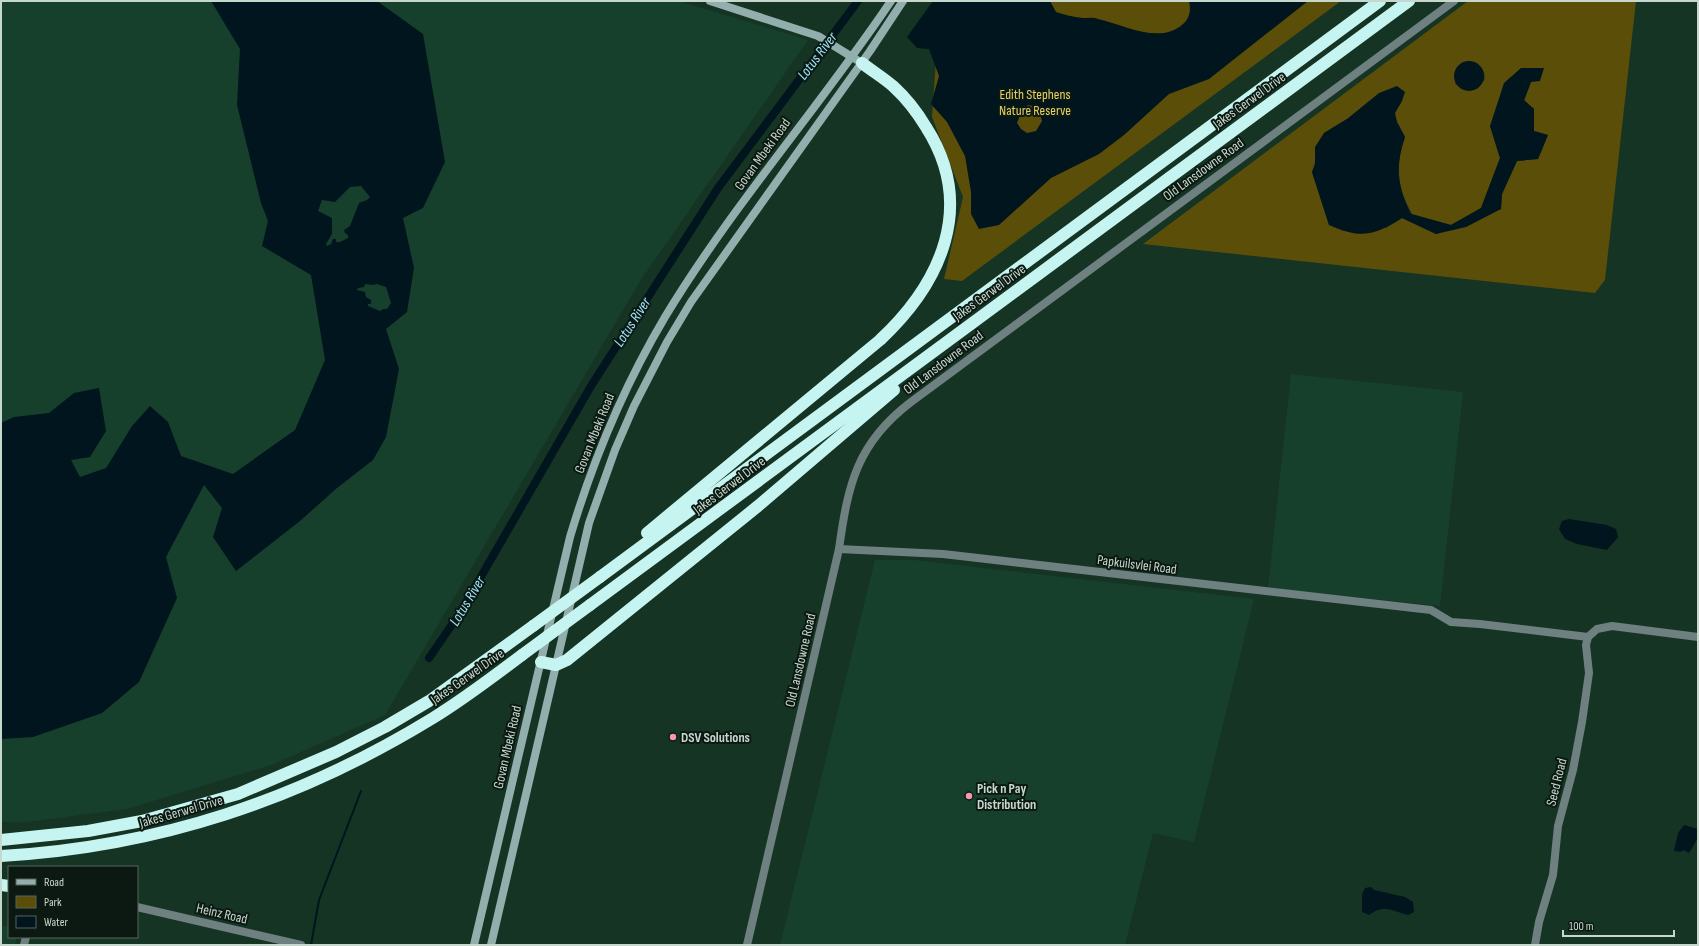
<svg xmlns="http://www.w3.org/2000/svg" width="1699" height="946" font-family="'Sofia Sans Condensed',sans-serif">
<rect width="100%" height="100%" fill="#153424"/>
<!-- built -->
<g fill="#17402c">
<path d="M1,1H678L808,40L640,281L385,715L271,765L127,809L26,822H1Z"/>
<path d="M1291,374L1463,392L1440,606L1268,588Z"/>
<path d="M875,560H914L1254,599L1194,842L1153,833L1125,945H780Z"/>
<path d="M1,925L9,927V937H17L15,945H1Z"/>
</g>
<!-- green -->
<g fill="#5b4e08" fill-rule="evenodd">
<path d="M957,1H1341L962,281L944,279L963,197L932,117L938,31Z"/>
<path d="M1468,1H1636L1605,280L1595,293L1143,244ZM1469,62L1479,65C1483,70 1486,74 1484,81L1463,88L1455,84ZM1543,68L1531,82L1524,101L1534,109V131L1548,135L1538,159L1517,161L1502,194L1501,209L1436,234L1402,218L1386,228L1329,225L1312,172L1324,133L1347,119L1402,101L1394,113L1397,122L1405,137C1395,166 1397,187 1412,214L1451,225L1481,208L1500,158L1490,126Z"/>
</g>
<!-- water -->
<g fill="#00151e" fill-rule="evenodd">
<path d="M211,1H377L423,34L445,162L423,208L403,218L414,268L407,312L386,329L399,369L386,437L373,460L337,488L300,521L236,571L213,537L222,508L204,485L166,557L177,598L139,682L102,713L33,737L1,739V423L14,417L49,413L74,393L99,388L106,431L90,457L71,460L80,477L106,468L132,426L150,406L168,422L181,456L233,474L295,430L325,360L311,275L262,246L268,221L261,203L237,105L240,49ZM361,186L370,197L367,200L359,203L350,226L344,230L345,233L348,235V238L340,242H336V239H333L331,244L327,246L326,244L332,234V218L318,211L322,200L335,202L350,187ZM365,284L373,285L377,284L386,287L391,303L387,309H383L380,311L368,306V304H371V300L366,297L365,292L357,290L358,288L364,287Z"/>
<path d="M933,1H1050L1056,12C1065,15 1073,17 1083,18C1088,18 1094,17 1098,19C1125,25 1160,45 1183,24C1190,18 1191,9 1189,1H1308L1209,79L1169,94L1124,135L1099,154L1051,178L999,225L979,229L971,214V192L965,156L947,122L931,104L939,76L929,49L917,48L907,37ZM1028,105L1038,107L1042,121L1036,131L1027,133L1021,129L1017,123L1022,110Z"/>
<circle cx="1469" cy="76" r="15"/>
<path d="M1521,68H1544L1540,81L1531,82L1524,100L1534,109V131L1548,135L1538,159L1517,161L1502,194L1501,209L1466,227L1436,234L1402,218C1374,236 1360,239 1329,225L1312,172L1315,165V147L1324,133L1347,119L1379,93L1397,86L1405,92L1402,101L1395,113L1397,122L1405,137C1395,166 1397,187 1411,214L1451,225L1481,208L1500,158L1490,126L1504,83Z"/>
<path d="M1569,519L1607,525L1616,529L1618,537L1607,550L1577,544L1565,539L1559,529L1562,521Z"/>
<path d="M1684,825L1698,829V838L1689,853L1683,850L1681,852L1674,851L1678,833Z"/>
<path d="M1371,887L1374,890L1405,897L1413,902L1414,912L1408,915C1392,911 1384,904 1369,915L1362,912V894L1365,888Z"/>
</g>
<g fill="none" stroke-linecap="round" stroke-linejoin="round">
<!-- stream -->
<path stroke="#00151e" stroke-width="2" d="M311,945L319,900L361,791"/>
<!-- canal -->
<path stroke="#00151e" stroke-width="8" d="M429,658L460,613L591,386L718,188L858,1"/>
<!-- street -->
<g stroke="#6e807f" stroke-width="8">
<path d="M839,549L943,554L1431,610L1451,622L1480,624L1588,637"/>
<path d="M137,907L301,945"/>
<path d="M24,945L26,937"/>
<path d="M747,945L839,549C848,484 857,443 911,402L1454,1"/>
<path d="M1535,945L1539,922L1553,875L1558,826L1573,770L1582,722L1589,673L1586,645L1588,637L1597,629L1612,626L1698,637"/>
</g>
<!-- secondary -->
<g stroke="#92afad" stroke-width="8">
<path d="M710,1L818,36L857,60"/>
<path d="M474,945L570,537C593,460 624,386 665,317C732,206 819,108 891,1"/>
<path d="M491,945L589,523L615,450L634,406L667,342L691,302L870,51L903,1"/>
</g>
<!-- highway -->
<g stroke="#c6f5f1" stroke-width="12">
<path d="M647,533L880,340C942,282 976,205 926,127C917,112 906,98 894,87C884,78 872,71 862,63"/>
<path d="M600,577L1380,1"/>
<path d="M590,605L1409,1"/>
<path d="M541,662L556,665L567,660L758,506L894,390"/>
<path d="M1,840L88,831L142,821L238,794L336,752L385,727L429,701L533,626"/>
<path d="M1,856C158,847 299,800 433,718C464,699 493,677 522,655"/>
<path d="M1,885L9,886"/>
</g>
<!-- highway-bridge -->
<g stroke="#c6f5f1" stroke-width="12">
<path d="M533,626L600,577"/>
<path d="M522,655L590,605"/>
</g>
</g>
<!-- markers -->
<g fill="#f29aae" stroke="#0b1912" stroke-width="1.5">
<circle cx="673" cy="737" r="4"/>
<circle cx="969" cy="796" r="4"/>
</g>
<g text-anchor="middle" stroke-width="4" stroke-linejoin="round" paint-order="stroke">
<!-- park labels -->
<g font-size="14" fill="#e7d169" stroke="#0b1912">
<text x="1035" y="99">Edith Stephens<tspan x="1035" dy="16">Nature Reserve</tspan></text>
</g>
<!-- street labels -->
<g font-size="14" fill="#c6d8cd" stroke="#0b1912">
<text transform="translate(1249 100) rotate(-36)" y="5">Jakes Gerwel Drive</text>
<text transform="translate(762 154) rotate(-54)" y="5">Govan Mbeki Road</text>
<text transform="translate(1203 169) rotate(-36)" y="5">Old Lansdowne Road</text>
<text transform="translate(989 292) rotate(-36)" y="5">Jakes Gerwel Drive</text>
<text transform="translate(943 362) rotate(-37)" y="5">Old Lansdowne Road</text>
<text transform="translate(594 433) rotate(-68)" y="5">Govan Mbeki Road</text>
<text transform="translate(729 485) rotate(-37)" y="5">Jakes Gerwel Drive</text>
<text transform="translate(1137 564) rotate(7)" y="5">Papkuilsvlei Road</text>
<text transform="translate(800 660) rotate(-77)" y="5">Old Lansdowne Road</text>
<text transform="translate(467 676) rotate(-35)" y="5">Jakes Gerwel Drive</text>
<text transform="translate(507 747) rotate(-77)" y="5">Govan Mbeki Road</text>
<text transform="translate(1556 782) rotate(-76)" y="5">Seed Road</text>
<text transform="translate(181 811) rotate(-16)" y="5">Jakes Gerwel Drive</text>
<text transform="translate(222 913) rotate(13)" y="5">Heinz Road</text>
</g>
<!-- poi labels -->
<g font-size="14" font-weight="bold" fill="#c6d8cd" stroke="#0b1912" text-anchor="start">
<text x="681" y="742">DSV Solutions</text>
<text x="977" y="793">Pick n Pay<tspan x="977" dy="16">Distribution</tspan></text>
</g>
<!-- water labels -->
<g font-size="15" font-style="italic" fill="#a0e6fd" stroke="#0b1912">
<text transform="translate(817 56) rotate(-53)" y="5">Lotus River</text>
<text transform="translate(632 322) rotate(-57)" y="5">Lotus River</text>
<text transform="translate(467 601) rotate(-59)" y="5">Lotus River</text>
</g>
</g>
<!-- border -->
<rect width="1699" height="946" fill="none" stroke="#c6d8cd" stroke-width="4"/>
<!-- legend -->
<rect x="8" y="866" width="130" height="72" fill="#0b1912" stroke="#56655d"/>
<rect x="16" y="879" width="20" height="6" fill="#92afad" stroke="#56655d"/>
<text x="44" y="886" font-size="12" fill="#c6d8cd">Road</text>
<rect x="16" y="896" width="20" height="12" fill="#5b4e08" stroke="#56655d"/>
<text x="44" y="906" font-size="12" fill="#c6d8cd">Park</text>
<rect x="16" y="916" width="20" height="12" fill="#00151e" stroke="#56655d"/>
<text x="44" y="926" font-size="12" fill="#c6d8cd">Water</text>
<!-- scale -->
<path d="M1563 930v6h111v-6" fill="none" stroke="#c6d8cd" stroke-width="2"/>
<text x="1569" y="930" font-size="12" fill="#c6d8cd" stroke="#0b1912" stroke-width="3" paint-order="stroke">100 m</text>
</svg>
